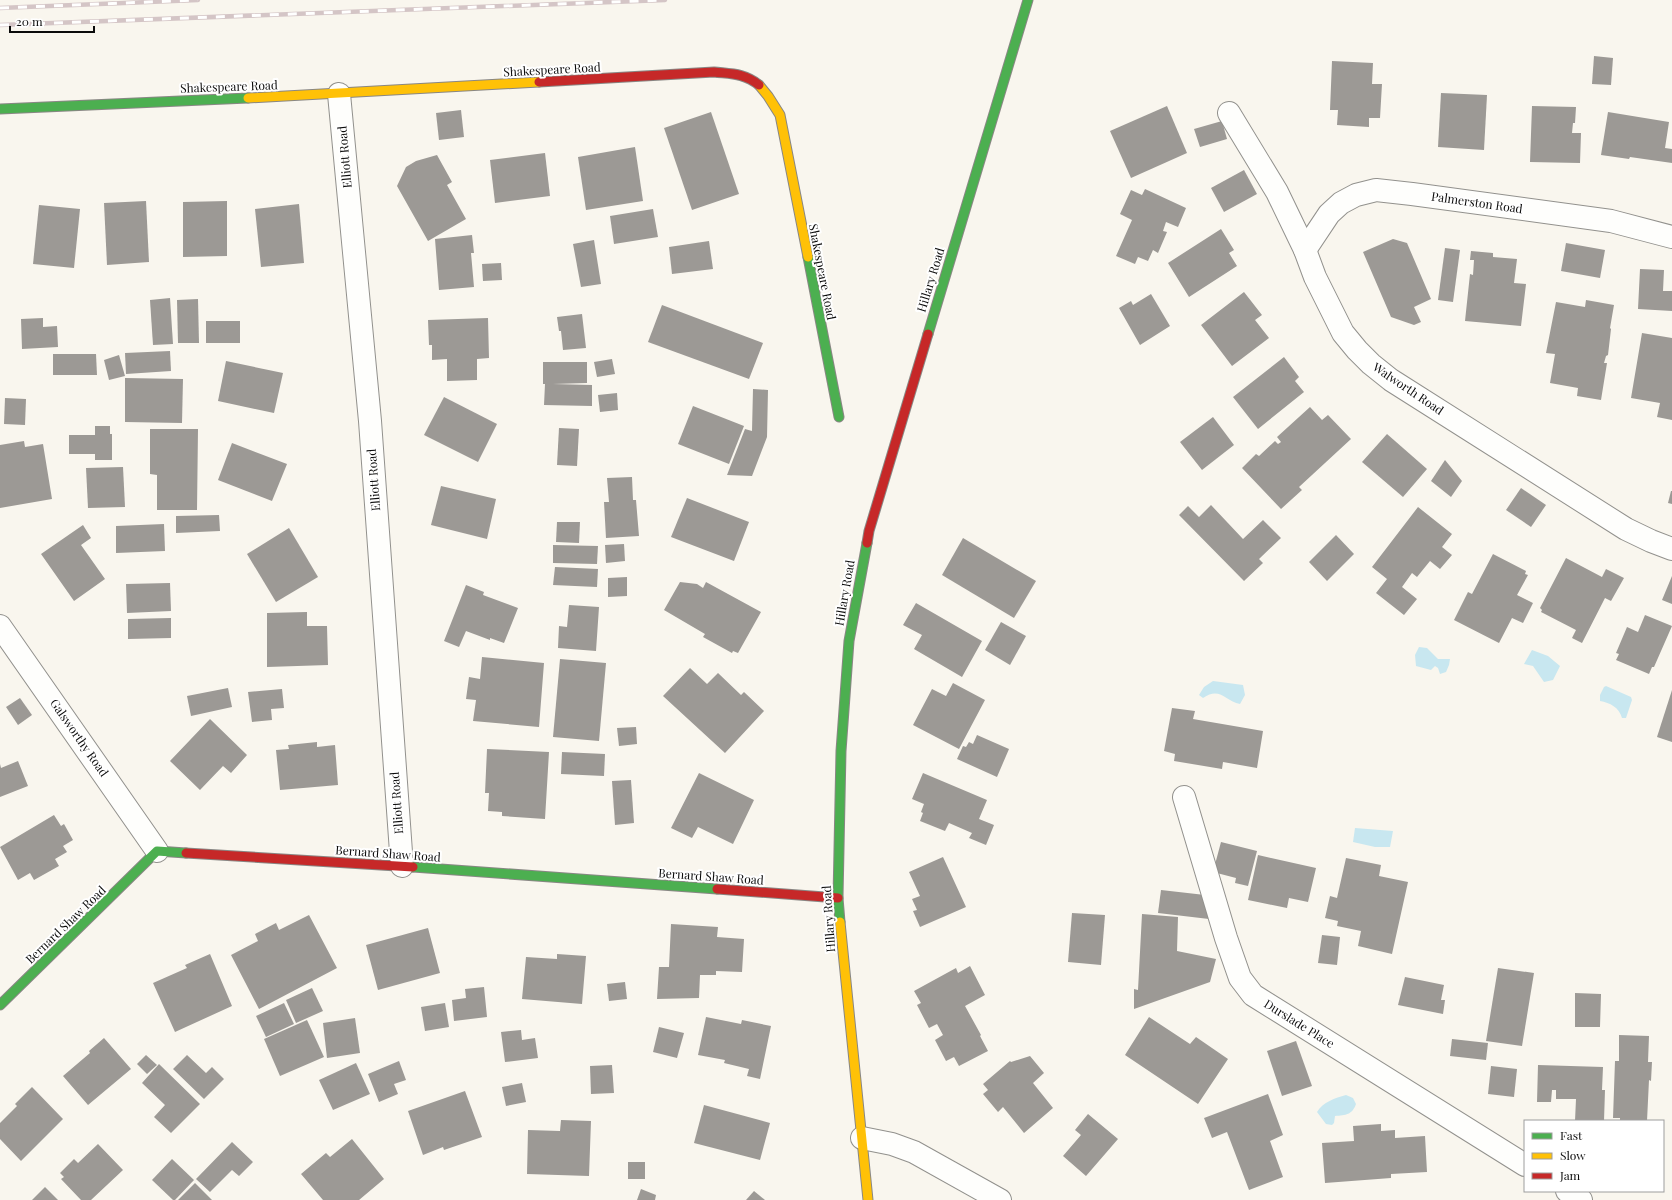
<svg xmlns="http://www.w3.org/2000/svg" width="1672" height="1200" font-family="'Playfair Display',serif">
<rect width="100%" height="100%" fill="#f9f6ee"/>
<!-- water -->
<g fill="#c8e7f0">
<path d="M1419,647L1427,648L1438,659H1450L1449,665L1446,672L1440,674L1438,668L1435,666L1431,670L1416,666L1415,655Z"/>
<path d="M1532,650L1548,656L1560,666L1553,680L1544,682L1533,666L1524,664Z"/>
<path d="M1213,681L1243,685L1245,695L1240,704C1225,701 1220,686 1203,698L1199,695L1204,687Z"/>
<path d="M1606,686L1631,697L1632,700L1626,718H1622C1619,707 1610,703 1600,701V695L1604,687Z"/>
<path d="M1355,828L1393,831L1390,847H1375L1353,842Z"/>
<path d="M1346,1095L1353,1098L1356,1104C1352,1115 1346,1115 1335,1116L1334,1123L1332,1125L1326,1124L1317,1112C1323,1102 1335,1098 1346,1095Z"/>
</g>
<!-- building -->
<g fill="#9c9995">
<path d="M1594,56L1613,58L1611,85L1592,84Z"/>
<path d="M1332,61L1373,63L1372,84H1382L1380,118H1369V127L1337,125L1338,110H1330Z"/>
<path d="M1441,93L1487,95L1484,150L1438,147Z"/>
<path d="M1167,106L1187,153L1131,178L1110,131Z"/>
<path d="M1532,106L1576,107L1575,123H1573L1572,133H1581L1580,163L1530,162Z"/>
<path d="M461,110L464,137L439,140L436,113Z"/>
<path d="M711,112L739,194L692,210L664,128Z"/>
<path d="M1608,112L1669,122L1665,148L1672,149V163L1630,157L1629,159L1601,155Z"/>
<path d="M1222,121L1227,139L1200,147L1194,129Z"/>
<path d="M635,147L643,201L586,210L578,157Z"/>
<path d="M545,153L550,196L495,203L490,160Z"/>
<path d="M437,155L452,182L447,185L466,219L428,241L397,186L406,167L416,161Z"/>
<path d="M1244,170L1257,194L1224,212L1211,188Z"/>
<path d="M1145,189L1186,208L1178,227L1166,222L1163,231L1167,232L1158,253L1153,250L1148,261L1138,257L1135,264L1116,256L1132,220L1120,214L1131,190L1142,195Z"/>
<path d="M146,201L149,262L107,265L104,203Z"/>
<path d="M227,201V256L183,257V202Z"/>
<path d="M299,204L304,263L261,267L255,209Z"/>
<path d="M39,205L80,209L74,268L33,264Z"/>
<path d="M653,209L658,237L614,244L610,216Z"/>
<path d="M1221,229L1234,250L1229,253L1237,266L1189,297L1168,263Z"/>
<path d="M472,235L474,253H471L474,287L439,290L435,239Z"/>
<path d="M1393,239L1407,243L1431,299L1414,307L1421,322L1414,325L1391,317L1363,252Z"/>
<path d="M594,240L601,284L581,287L573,244Z"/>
<path d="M709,241L713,269L672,274L669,247Z"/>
<path d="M1566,243L1605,250L1600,278L1561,271Z"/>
<path d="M1445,248L1460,250L1453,302L1438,300Z"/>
<path d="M1471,251L1493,253V257L1517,259L1514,283L1526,284L1521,326L1465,321L1470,274L1473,275L1474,260H1470Z"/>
<path d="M501,263L502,280L483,281L482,264Z"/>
<path d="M1640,269L1664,270L1663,291H1672V311L1638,309Z"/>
<path d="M1244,292L1262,315L1255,320L1269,338L1232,366L1201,325Z"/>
<path d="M1151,294L1170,326L1140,345L1119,308L1131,301L1133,305Z"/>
<path d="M170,298L173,344L153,345L150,300Z"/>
<path d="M198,299L199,343H178L177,300Z"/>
<path d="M1586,300L1614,305L1610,328L1611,329L1608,355L1606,356L1604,363H1607L1601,400L1577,396L1578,388L1550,383L1555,354L1546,353L1556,302L1585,307Z"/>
<path d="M662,305L763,343L749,379L648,342Z"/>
<path d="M582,314L586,348L563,350L561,331H559L557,317Z"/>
<path d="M43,318V327L57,326L58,347L22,349L21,319Z"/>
<path d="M488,318L489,358L477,359V380L447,381V359L432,360V345H429L428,320Z"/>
<rect x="206" y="321" width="34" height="22"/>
<path d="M1642,333L1672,338V420L1657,417L1660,403L1631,398Z"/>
<path d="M170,351L171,371L126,374L125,353Z"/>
<path d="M53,354H96L97,375H53Z"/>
<path d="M119,355L125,376L109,380L104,360Z"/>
<path d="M1284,357L1299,377L1295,381L1304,392L1258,429L1233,397Z"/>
<path d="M612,359L615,374L597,377L594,362Z"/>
<path d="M226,361L283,373L274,413L218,401Z"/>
<path d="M543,362H587V383L553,384L592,385V406L544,405L545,384H543Z"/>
<path d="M125,378L183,379L182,423L125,422Z"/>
<path d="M753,389L768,390L767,437L752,476L727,475L745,429L752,431Z"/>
<path d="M617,393L618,410L600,412L598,395Z"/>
<path d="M444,397L497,424L478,462L424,435Z"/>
<path d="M5,398L26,399L25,425L4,424Z"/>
<path d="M693,406L744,426L729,464L678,444Z"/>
<path d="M1310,407L1322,420L1328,415L1351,439L1299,487L1302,490L1281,509L1242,468L1256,454L1259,456L1275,441L1278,444L1281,442L1277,437Z"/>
<path d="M1213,417L1234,445L1202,470L1180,442Z"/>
<path d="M95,426H110V434H112V460H95V454H69V435H95Z"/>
<path d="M559,428L579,429L577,466L557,465Z"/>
<path d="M150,429H198L197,510H157V475L150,474Z"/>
<path d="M1387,434L1427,469L1403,497L1362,462Z"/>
<path d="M24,441L25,447L43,444L52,499L0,508V445Z"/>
<path d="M232,443L287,464L272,501L218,480Z"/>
<path d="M1445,460L1462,481L1451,497L1431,481Z"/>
<path d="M123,467L125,507L88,508L86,468Z"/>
<path d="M632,477L633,500H636L639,536L606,538L604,502H609L607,478Z"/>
<path d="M441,486L496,499L487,539L431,525Z"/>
<path d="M1521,488L1546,505L1531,527L1506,510Z"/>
<path d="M1671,491H1672V504L1668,503Z"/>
<path d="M687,498L749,522L734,561L671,537Z"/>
<path d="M1211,505L1243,539L1263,520L1281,538L1259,559L1263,563L1244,581L1179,515L1188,506L1199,517Z"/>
<path d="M1418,507L1452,534L1442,547L1452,555L1440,569L1430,561L1417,577L1412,573L1402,587L1417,599L1404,615L1376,593L1387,579L1372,567Z"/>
<path d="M219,515L220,531L176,533V516Z"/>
<path d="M557,522H580L579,543L556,542Z"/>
<path d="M164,524L165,551L116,553V526Z"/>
<path d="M83,525L91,538L81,545L105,579L74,601L41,554Z"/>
<path d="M289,528L318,577L276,602L247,554Z"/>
<path d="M1336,535L1354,554L1327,581L1309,562Z"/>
<path d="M963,538L1036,581L1014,618L942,575Z"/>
<path d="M624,544L625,561L606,563L605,545Z"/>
<path d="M553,545L598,546L597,564L553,563Z"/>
<path d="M1493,554L1526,571L1525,574L1528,575L1517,595L1533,603L1523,623L1512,618L1499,643L1454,620L1468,592L1472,594Z"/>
<path d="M1566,558L1602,577L1606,569L1624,578L1611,601L1605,598L1582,643L1572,638L1576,630L1541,612L1542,610L1540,608Z"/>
<path d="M555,567L598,569L597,587L553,585Z"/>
<path d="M1672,576V604L1662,600Z"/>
<path d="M627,577V596L608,597V578Z"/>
<path d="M680,582L697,584L703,588L706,582L761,612L738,653L733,651L732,653L703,637L705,634L664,610Z"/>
<path d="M170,583L171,611L127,613L126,584Z"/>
<path d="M466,585L484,592L483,595L518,608L504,643L490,638V640L466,631L459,647L444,641Z"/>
<path d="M916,603L982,641L962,677L914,649L922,635L903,625Z"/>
<path d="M569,605L599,607L596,651L558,648L559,626L567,627Z"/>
<path d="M307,612V626H327L328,665L267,667V613Z"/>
<path d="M1645,615L1672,626L1654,667H1652L1649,674L1616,660L1619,654L1616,653L1627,627L1638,632Z"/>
<path d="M171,618V638L128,639V619Z"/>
<path d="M1001,622L1026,636L1010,665L985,650Z"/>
<path d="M482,657L544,663L539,727L473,721L476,700L466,699L469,677L480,679Z"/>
<path d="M560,659L606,663L599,741L553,737Z"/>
<path d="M690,668L707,684L718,673L741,695L744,692L764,711L725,753L663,696Z"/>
<path d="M953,683L985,700L959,749L913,725L932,689L946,696Z"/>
<path d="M228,688L232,707L191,716L187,696Z"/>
<path d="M282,689L284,708L271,709L272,720L252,722L248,692Z"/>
<path d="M1672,690V742L1657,737Z"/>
<path d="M20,698L32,715L18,725L6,707Z"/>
<path d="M1172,708L1195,711L1193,719L1263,731L1257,768L1223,762L1222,769L1174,761L1175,754L1164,751Z"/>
<path d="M210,719L247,755L231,773L223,766L200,790L170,761Z"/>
<path d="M636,727L637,744L619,746L617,728Z"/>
<path d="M977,735L1009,749L997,777L957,759L963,746L966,747L969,742L973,744Z"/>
<path d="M317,742V747L335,745L338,785L280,790L276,750L289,749L288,745Z"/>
<path d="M487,749L549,752L545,819L502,816V812L488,811L489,793H485Z"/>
<path d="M562,752L605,754L604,776L561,774Z"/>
<path d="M18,761L28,786L0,797V764L1,768Z"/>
<path d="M699,773L754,800L733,844L698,827L692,838L671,828Z"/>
<path d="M923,773L987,800L979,819L994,825L986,845L969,838L972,833L949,823L945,831L920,821L923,813L921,812L924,804L912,799Z"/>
<path d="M631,780L634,823L615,825L612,781Z"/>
<path d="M54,815L61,826L64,824L73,840L63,846L67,852L55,859L59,866L34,880L30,873L18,880L0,847Z"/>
<path d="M1221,842L1257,851L1248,886L1235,883L1236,878L1213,872Z"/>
<path d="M1258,855L1316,868L1308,902L1289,898L1287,908L1248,900Z"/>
<path d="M943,857L966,907L920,927L913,911L917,910L912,899L920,896L909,872Z"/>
<path d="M1346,858L1381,865L1379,876L1408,882L1392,954L1358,946L1361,931L1337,926L1338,921L1325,918L1330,896L1337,898Z"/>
<path d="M1161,890L1205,895L1209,919L1158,913Z"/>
<path d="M1072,913L1105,915L1101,965L1068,962Z"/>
<path d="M1142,914L1178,917L1177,951L1216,959L1210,982L1134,1009V989L1138,990Z"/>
<path d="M309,915L337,968L259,1009L231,955L258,941L255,934L276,923L279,930Z"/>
<path d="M671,924L718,927L717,937L744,939L742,972L716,971V975H700L699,998L657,999L659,967H669Z"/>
<path d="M428,928L440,973L378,990L366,945Z"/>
<path d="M1322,935L1340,937L1337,965L1318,963Z"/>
<path d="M210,954L232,1006L175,1032L153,983L187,968L185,965Z"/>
<path d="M557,954L586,956L582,1004L522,999L526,957L557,959Z"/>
<path d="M970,966L985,995L965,1006L981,1035L980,1036L988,1051L959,1066L954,1057L946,1061L935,1040L943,1035L937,1024L929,1028L917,1005L921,1003L914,991L956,968L958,973Z"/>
<path d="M1498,968L1534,973L1522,1046L1486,1041Z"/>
<path d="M1405,977L1444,985L1441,1000H1445L1443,1014L1398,1005Z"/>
<path d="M625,982L627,999L609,1001L607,984Z"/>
<path d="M484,987L487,1017L454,1021L452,1000L466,998L465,989Z"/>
<path d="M312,988L323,1011L296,1023L286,1000Z"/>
<path d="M1575,993L1601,994L1600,1027H1575Z"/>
<path d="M284,1003L294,1024L266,1037L256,1016Z"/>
<path d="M445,1003L449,1027L425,1031L421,1007Z"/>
<path d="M706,1017L741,1024L742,1020L771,1026L760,1079L747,1076L749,1069L724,1063L725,1060L698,1055Z"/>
<path d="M1149,1017L1190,1044L1196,1037L1228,1059L1198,1104L1125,1055Z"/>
<path d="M355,1018L360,1053L327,1058L323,1023Z"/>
<path d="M307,1020L324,1057L280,1076L264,1039Z"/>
<path d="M659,1027L684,1033L677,1058L653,1052Z"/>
<path d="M521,1030L522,1040L535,1038L538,1058L505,1062L501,1032Z"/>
<path d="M1619,1035L1649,1036L1648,1062H1652L1651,1081L1649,1080L1647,1121H1620V1118H1613L1615,1061H1619Z"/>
<path d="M104,1038L131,1069L88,1105L63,1076L90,1053L89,1051Z"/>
<path d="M1452,1039L1488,1043L1486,1060L1450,1056Z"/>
<path d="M1296,1041L1312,1086L1282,1096L1267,1051Z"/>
<path d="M146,1055L157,1065L147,1074L137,1064Z"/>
<path d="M187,1055L206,1073L212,1067L224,1079L204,1099L173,1069Z"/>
<path d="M1030,1056L1044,1073L1033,1083L1053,1108L1024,1133L1003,1107L998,1112L983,1094L988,1090L983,1084L1010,1061L1011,1062Z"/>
<path d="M399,1061L406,1080L394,1084L398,1094L379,1102L368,1074Z"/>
<path d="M356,1063L370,1094L333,1110L319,1080Z"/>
<path d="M159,1064L200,1104L171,1133L154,1117L165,1105L142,1083Z"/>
<path d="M612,1065L614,1093L591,1094L590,1066Z"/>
<path d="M1538,1065L1603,1067L1602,1090H1605L1604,1121H1575L1576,1099H1556V1090H1552L1551,1102H1537Z"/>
<path d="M1491,1066L1517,1069L1514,1097L1488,1094Z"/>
<path d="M522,1083L526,1102L506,1106L502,1087Z"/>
<path d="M32,1087L63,1119L21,1161L0,1139V1123L17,1106L15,1104Z"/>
<path d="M465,1091L482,1137L444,1150L443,1147L423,1155L408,1111Z"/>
<path d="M1268,1094L1283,1135L1270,1141L1283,1177L1249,1190L1227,1132L1212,1138L1204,1118Z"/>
<path d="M704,1105L770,1123L760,1160L694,1143Z"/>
<path d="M1088,1114L1118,1139L1086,1176L1063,1156L1081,1135L1075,1130Z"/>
<path d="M561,1120L591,1121L589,1176L527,1174L528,1130L560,1131Z"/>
<path d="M1381,1124V1131L1395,1130V1138L1425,1136L1427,1172L1391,1174V1178L1325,1183L1322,1143L1354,1141L1353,1126Z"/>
<path d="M352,1139L384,1179L359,1200H323L301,1174L326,1153L330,1157Z"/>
<path d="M232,1142L253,1162L239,1176L232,1170L210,1192L196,1179Z"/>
<path d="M98,1144L123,1170L91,1200H81L61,1179L64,1177L60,1173L74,1159L78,1163Z"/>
<path d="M172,1159L194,1180L175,1200H173L152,1180Z"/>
<rect x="628" y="1162" width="17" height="17"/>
<path d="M195,1183L212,1200H178Z"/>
<path d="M45,1187L58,1200H32Z"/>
<path d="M641,1189L656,1195L655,1200H637Z"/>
<path d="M754,1191L765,1200H746Z"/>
</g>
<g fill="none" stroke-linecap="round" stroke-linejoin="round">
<defs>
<g id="street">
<path d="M339,94L370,421L402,866"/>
<path d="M1229,113L1277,192L1305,250L1315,277L1343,333L1357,350L1371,364L1391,380L1626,529L1651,541L1672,549"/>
<path d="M1305,250L1329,214L1341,203L1356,195L1376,190L1412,194L1611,221L1672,237"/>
<path d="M0,626L157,851"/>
<path d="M1184,797L1226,938L1240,978L1253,995L1525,1165"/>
<path d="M862,1138L892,1144L914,1152L1000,1200"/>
<path d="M1567,1191L1581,1200"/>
</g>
<g id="fast">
<path d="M0,109L248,98"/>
<path d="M808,257L839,417"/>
<path d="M928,334L1028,0"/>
<path d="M413,867L717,889"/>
<path d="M840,922L838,898L841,751L849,641L867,543"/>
<path d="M0,1005L157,851L186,853"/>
</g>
<g id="slow">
<path d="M759,85L768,96L780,115L808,257"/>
<path d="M248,98L539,82"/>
<path d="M840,922L868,1200"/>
</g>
<g id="jam">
<path d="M539,82L714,72C731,74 744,73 759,85"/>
<path d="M867,543L869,531L928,334"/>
<path d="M186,853L413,867"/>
<path d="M717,889L838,898"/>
</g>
</defs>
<!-- street casing -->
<use href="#street" stroke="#92918d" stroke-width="24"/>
<!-- fast casing -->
<use href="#fast" stroke="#898784" stroke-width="11"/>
<!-- slow casing -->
<use href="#slow" stroke="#898784" stroke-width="11"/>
<!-- jam casing -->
<use href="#jam" stroke="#898784" stroke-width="11"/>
<!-- street -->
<use href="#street" stroke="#fefefc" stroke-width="22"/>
<!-- fast -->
<use href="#fast" stroke="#4caf50" stroke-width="9"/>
<!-- slow -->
<use href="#slow" stroke="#ffc107" stroke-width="9"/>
<!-- jam -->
<use href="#jam" stroke="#c62828" stroke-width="9"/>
<defs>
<g id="rail">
<path d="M0,8L198,0"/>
<path d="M0,25L665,0"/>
</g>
</defs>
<!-- rail casing -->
<use href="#rail" stroke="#d4c5c6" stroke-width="4.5"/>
<!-- rail -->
<use href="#rail" stroke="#fff" stroke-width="3" stroke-dasharray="9" stroke-linecap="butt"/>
</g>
<g text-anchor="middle" stroke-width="4" stroke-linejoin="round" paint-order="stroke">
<!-- street labels -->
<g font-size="12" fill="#0b0b0b" stroke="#fff">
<text transform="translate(552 70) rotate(-3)" y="4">Shakespeare Road</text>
<text transform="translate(229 87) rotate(-2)" y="4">Shakespeare Road</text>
<text transform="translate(345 157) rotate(-95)" y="4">Elliott Road</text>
<text transform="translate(1477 203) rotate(8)" y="4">Palmerston Road</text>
<text transform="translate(822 272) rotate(79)" y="4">Shakespeare Road</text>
<text transform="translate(931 280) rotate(-73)" y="4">Hillary Road</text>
<text transform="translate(1408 389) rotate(34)" y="4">Walworth Road</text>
<text transform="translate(374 480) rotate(-94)" y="4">Elliott Road</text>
<text transform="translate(845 593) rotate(-80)" y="4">Hillary Road</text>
<text transform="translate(79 738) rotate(55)" y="4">Galsworthy Road</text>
<text transform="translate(397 803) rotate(-94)" y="4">Elliott Road</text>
<text transform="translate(388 854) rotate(4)" y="4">Bernard Shaw Road</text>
<text transform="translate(711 877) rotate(4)" y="4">Bernard Shaw Road</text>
<text transform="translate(829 919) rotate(-94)" y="4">Hillary Road</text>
<text transform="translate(66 925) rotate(-44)" y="4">Bernard Shaw Road</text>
<text transform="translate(1299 1024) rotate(32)" y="4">Durslade Place</text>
</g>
</g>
<!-- legend -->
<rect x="1524" y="1120" width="140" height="72" fill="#ffffff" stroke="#9d9d9d"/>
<rect x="1532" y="1133" width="20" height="6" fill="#4caf50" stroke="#9d9d9d"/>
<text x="1560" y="1140" font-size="12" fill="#0b0b0b">Fast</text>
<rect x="1532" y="1153" width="20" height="6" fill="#ffc107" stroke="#9d9d9d"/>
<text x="1560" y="1160" font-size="12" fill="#0b0b0b">Slow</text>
<rect x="1532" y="1173" width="20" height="6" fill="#c62828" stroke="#9d9d9d"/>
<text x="1560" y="1180" font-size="12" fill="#0b0b0b">Jam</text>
<!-- scale -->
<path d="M10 26v6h84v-6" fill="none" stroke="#0b0b0b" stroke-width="2"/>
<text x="16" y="26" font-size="12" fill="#0b0b0b" stroke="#ffffff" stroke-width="3" paint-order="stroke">20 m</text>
</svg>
